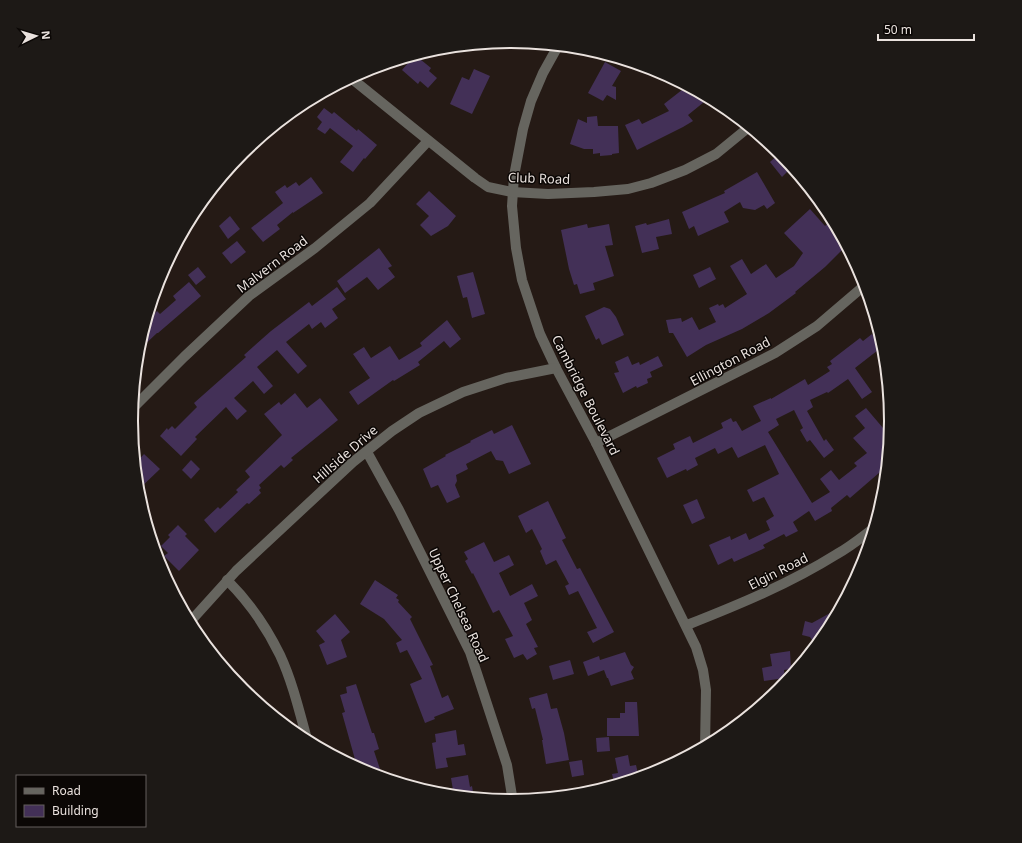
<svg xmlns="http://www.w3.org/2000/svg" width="1022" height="843" font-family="'Noto Sans',sans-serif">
<rect width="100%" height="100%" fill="#251a15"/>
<!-- building -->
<g fill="#433057">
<path d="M415,55L431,68L429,71L437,78L428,88L420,81L418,84L402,70Z"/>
<path d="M605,62L621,71L612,86L616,87V100L607,95L603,101L588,93Z"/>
<path d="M474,69L490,76L472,114L450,104L462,77L469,80Z"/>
<path d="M687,86L709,98L688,115L693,121L683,127L637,150L625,125L639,119L642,124L669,111L664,104Z"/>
<path d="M324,108L332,114L334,112L357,131L358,129L377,145L365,159L364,158L353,172L340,162L353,146L330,128L325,134L317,129L322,122L317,117Z"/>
<path d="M597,116L598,126H618L619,153L612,154V155L600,156V153L593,154V149H584L570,144L578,119L587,123V117Z"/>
<path d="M780,153L792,167L782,177L770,162Z"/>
<path d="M757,172L775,203L767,209L764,205L755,210L743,208L740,202L724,212L729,222L698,236L694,226L689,229L682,212L725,193L724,191Z"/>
<path d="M311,177L323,193L293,213V212L277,225L280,229L263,242L251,228L283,203L275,192L285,185L287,188L296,182L299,186Z"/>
<path d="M429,191L456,216L448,226L431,236L420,225L429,216L416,204Z"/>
<path d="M810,209L825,226L832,219L846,246L825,267L795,292L796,293L769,313L742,329L706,345L687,357L673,333H669L666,320L681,318L682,322L692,317L699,330L716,322L709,308L718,304L719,306L723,304L725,308L747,294L730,266L742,259L751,274L766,264L776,278L794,266L803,253L784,233Z"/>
<path d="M230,216L240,229L228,239L219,226Z"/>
<path d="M669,219L672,234L656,237L659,249L642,253L635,226L646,223L647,225Z"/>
<path d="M587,224L588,228L609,224L613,245L605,246L614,276L593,283L595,290L580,294L577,284L574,285L569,269L561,230Z"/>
<path d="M237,241L246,252L231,264L222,253Z"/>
<path d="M379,248L392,266L388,268L395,277L378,290L367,277L345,293L337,281Z"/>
<path d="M198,267L206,277L196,285L188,275Z"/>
<path d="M710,267L716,279L699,288L693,275Z"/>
<path d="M473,272L485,314L472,318L467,297L463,298L457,276Z"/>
<path d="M189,282L201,296L158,333H157L137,352L145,323L157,311L160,314L176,300L173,296Z"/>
<path d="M337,287L346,299L332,309L338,318L325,328L321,322L312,329L309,324L286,342L307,366L298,374L277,350L257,367L273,386L264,394L253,381L234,398L247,411L237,420L226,407L195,437L197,439L181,456L160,436L167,428L168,430L172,426L175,429L197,407L194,403L246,357L244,355L271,331L309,302L312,306Z"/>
<path d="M604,307L610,309L616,317L624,335L602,345L599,338L596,340L585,316Z"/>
<path d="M447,320L461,339L450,348L444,341L418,362L420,365L394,381L393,380L358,405L349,392L370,378L353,354L364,347L371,358L390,346L399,360L422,346L420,343Z"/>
<path d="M872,334L882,347L855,368L872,392L862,399L848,379L828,393L827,392L810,400L813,407L807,411L824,441L826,439L834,450L824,458L810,440L807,442L800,430L803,428L794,410L776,419L779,425L768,432L812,503L830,492L820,479L831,470L839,480L857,466L854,463L867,453L853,438L865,428L855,416L866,408L883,428L891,420L887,466L850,498L847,495L831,508L832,511L815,521L809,511L793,522L798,531L786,537L784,534L763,545L765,548L734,562L732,558L718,565L709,545L730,536L731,540L746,533L749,540L770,530L766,521L774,516L764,497L753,502L747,490L779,474L765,445L738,458L732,447L718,454L715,448L695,458L698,465L687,471L686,469L667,478L657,458L675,449L673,444L690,436L693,443L723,428L721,423L731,418L733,422L736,421L742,431L755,424L761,421L753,406L771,398V399L805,379L808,385L830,371L827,367L832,364L830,361L860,338L863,341Z"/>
<path d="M628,356L632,365L639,362L640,365L658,356L663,366L650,372L652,377L647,379L648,383L637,388L636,386L623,393L614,373L619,372L615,362Z"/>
<path d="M295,393L307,408L320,398L338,420L291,458L293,460L284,468L281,465L259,485L261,488L259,490L261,493L249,504L247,503L215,533L204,520L218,507L220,509L238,492L236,490L250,477L245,471L282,435L264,414L279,402L281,405Z"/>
<path d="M512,425L531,464L509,474L503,461L496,460L491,451L466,464L468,469L456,475L457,481L455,485L460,497L447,503L438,485L431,488L423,469L446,456L445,455L471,442L470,441L492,430L494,434Z"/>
<path d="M144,454L160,469L137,491L135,464Z"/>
<path d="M191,460L200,469L191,479L182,470Z"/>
<path d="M697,499L705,518L692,524L683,505Z"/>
<path d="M548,501L566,538L562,540L577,569L580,568L614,632L593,643L587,632L597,628L578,591L569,595L565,586L569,584L556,560L546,565L540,551L542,549L532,529L526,533L518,516Z"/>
<path d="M178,525L187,534L185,536L199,550L179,571L164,556L168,553L161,546L170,537L168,535Z"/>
<path d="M484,542L494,562L509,555L514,565L499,573L510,596L532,584L538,596L524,603L532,620L526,624L538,647L534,648L537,654L527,660L523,654L514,658L505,639L513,636L499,610L493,613L473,573L472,574L465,561L468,559L464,552Z"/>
<path d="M375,580L398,595L396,598L399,600L398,602L412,617L410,619L433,665L430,666L442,698L448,695L454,709L434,717L435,719L425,723L410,684L422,679L407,650L400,653L396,643L402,640L384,619L360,604Z"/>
<path d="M841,607L827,633L816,646L810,637L802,635L805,621L812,623Z"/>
<path d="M335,614L350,632L341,640L347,657L327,665L319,645L325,642L316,631Z"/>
<path d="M790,651L791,669L784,670L785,678L764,681L762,668L772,666L770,654Z"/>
<path d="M625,652L631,665L634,667L631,672L634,679L611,686L608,678H607L604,670L588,676L583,662L599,656L600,660Z"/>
<path d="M570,660L574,674L553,680L549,666Z"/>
<path d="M356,684L372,733H374L379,749L374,751L380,769L366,773L362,771L359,762L356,763L342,713L345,712L340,695L347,693L346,687Z"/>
<path d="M547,693L551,709L557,708L564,733L569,760L546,764L542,740H543L535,708L532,709L529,698Z"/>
<path d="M625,702H637L639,736H607V718H620V713H625Z"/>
<path d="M456,730L458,745L464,744L466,755L446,758L448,767L436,769L432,743L436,742L435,734Z"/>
<path d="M609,737L610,751L597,752L596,738Z"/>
<path d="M628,755L630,766L636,765L639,778L615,786L612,774L618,773L615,758Z"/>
<path d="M582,760L584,775L572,777L569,762Z"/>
<path d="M468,775L470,787L472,786L474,798L454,796L451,778Z"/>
</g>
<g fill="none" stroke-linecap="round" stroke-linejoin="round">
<!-- minor -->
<g stroke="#66655f" stroke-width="10">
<path d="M558,46L543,73L531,101L523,129L514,176L512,206L516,248L522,280L540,334L556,368L596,443L696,647L703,670L706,690L705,747"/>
<path d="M351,78L475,178L488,187L512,192L548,194L594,192L628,189L651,183L685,170L716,154L749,127"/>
<path d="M132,409L184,357L249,296L315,248L370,203L428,141"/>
<path d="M596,443L775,353L817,326L865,285"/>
<path d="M367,452L399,510L470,652L507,765L513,802"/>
<path d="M227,580C249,602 267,628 280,655C293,683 300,714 308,743"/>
<path d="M189,623L236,571L353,462L392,431L419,413L463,392L506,378L556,368"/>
<path d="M687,625C738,605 789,584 837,554C850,547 862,537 874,528"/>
</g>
</g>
<g text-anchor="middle" stroke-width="3" stroke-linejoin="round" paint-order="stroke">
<!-- street labels -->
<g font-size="13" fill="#eae2de" stroke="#0b0705">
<text transform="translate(539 178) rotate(2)" y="5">Club Road</text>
<text transform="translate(272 264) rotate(-37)" y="5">Malvern Road</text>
<text transform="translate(730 361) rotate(-28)" y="5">Ellington Road</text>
<text transform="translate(586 395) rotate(63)" y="5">Cambridge Boulevard</text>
<text transform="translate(345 454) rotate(-41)" y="5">Hillside Drive</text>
<text transform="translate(778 571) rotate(-27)" y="5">Elgin Road</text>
<text transform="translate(459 605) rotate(65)" y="5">Upper Chelsea Road</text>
</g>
</g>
<!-- crop -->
<path d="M0 0H1022V843H0ZM138 421a373 373 0 1 1 746 0a373 373 0 1 1-746 0Z" fill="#1d1916" fill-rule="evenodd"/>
<path fill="none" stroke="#eae2de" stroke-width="2" d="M138 421a373 373 0 1 1 746 0a373 373 0 1 1-746 0Z"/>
<!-- legend -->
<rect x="16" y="775" width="130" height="52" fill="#0b0705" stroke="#645f5c"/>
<rect x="24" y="788" width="20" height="6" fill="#66655f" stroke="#645f5c"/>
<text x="52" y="795" font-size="12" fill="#eae2de">Road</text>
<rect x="24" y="805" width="20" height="12" fill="#433057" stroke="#645f5c"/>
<text x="52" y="815" font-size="12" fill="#eae2de">Building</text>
<!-- north arrow -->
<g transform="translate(36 36) rotate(85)" stroke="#0b0705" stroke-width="3" paint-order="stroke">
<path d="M0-3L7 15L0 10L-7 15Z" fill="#eae2de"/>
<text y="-6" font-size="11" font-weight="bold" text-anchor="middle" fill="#eae2de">N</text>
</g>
<!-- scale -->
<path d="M878 34v6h96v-6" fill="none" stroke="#eae2de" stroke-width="2"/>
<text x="884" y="34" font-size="12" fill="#eae2de" stroke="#0b0705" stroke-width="3" paint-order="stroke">50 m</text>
</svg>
